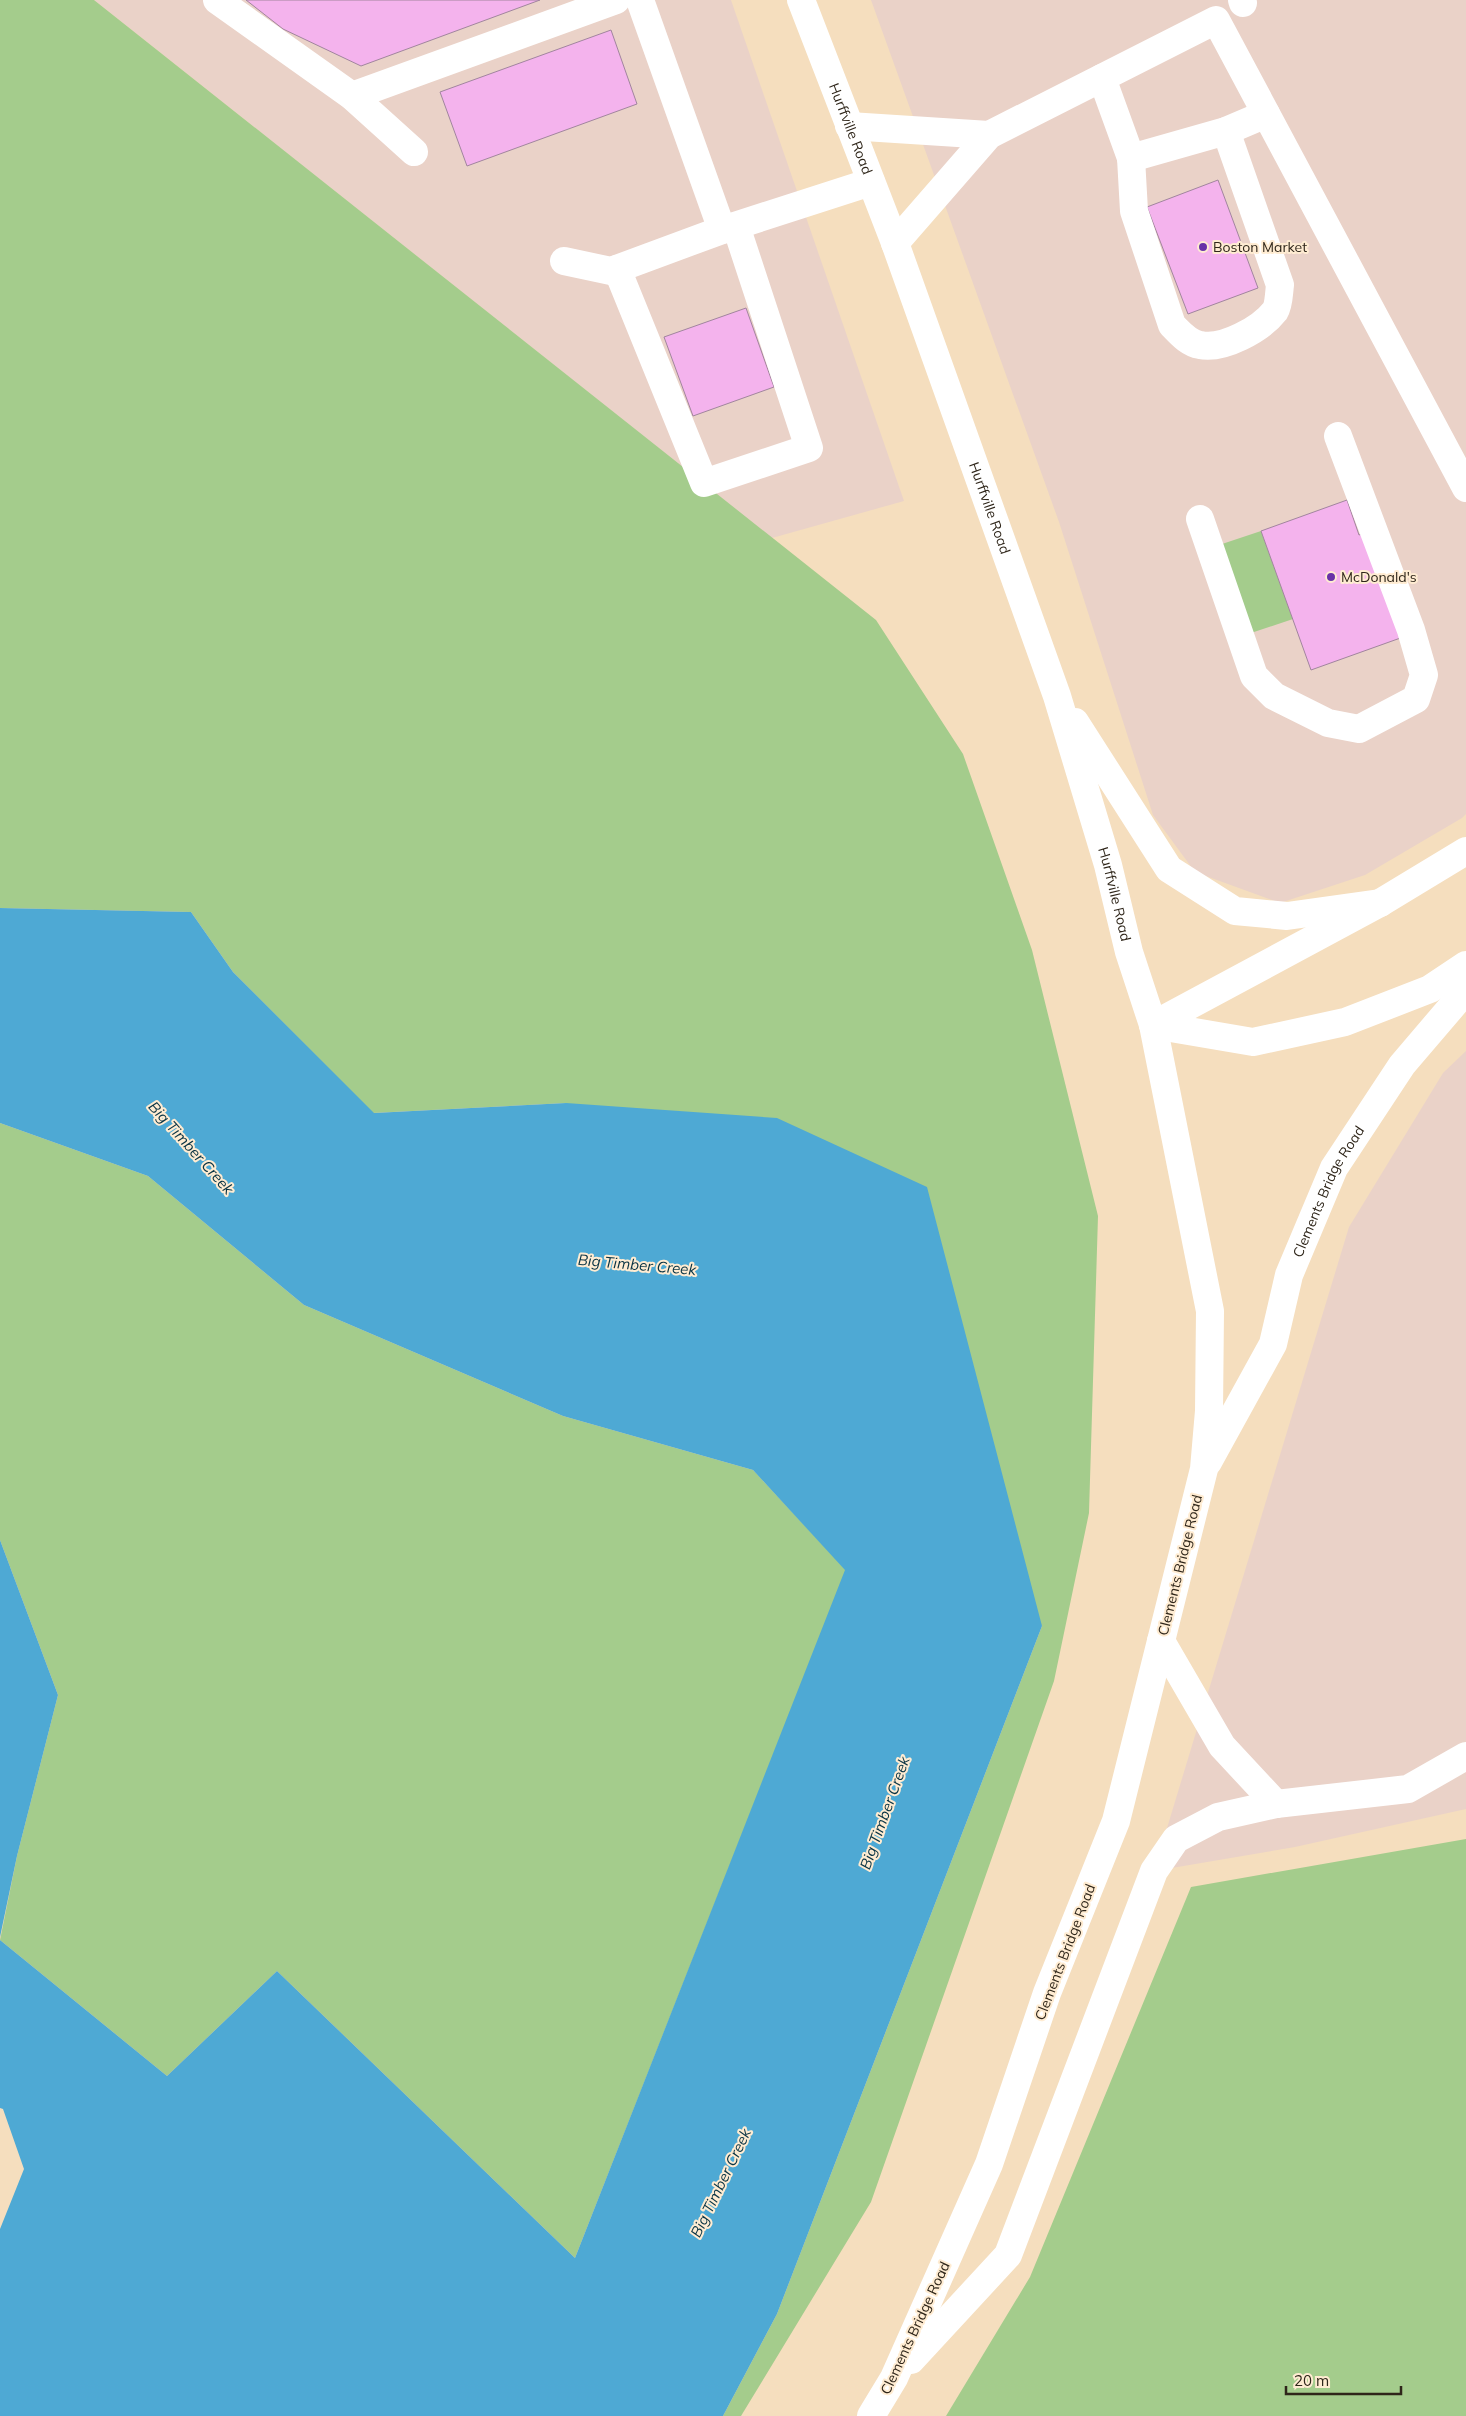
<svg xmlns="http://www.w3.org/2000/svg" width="1466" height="2416" font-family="Mulish,sans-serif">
<rect width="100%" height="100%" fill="#f5debe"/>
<!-- commercial -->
<g fill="#ead2c8">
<path d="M94,0H731L904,501L772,538Z"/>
<path d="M871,0H1466V814L1462,818L1365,875L1280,903L1195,872L1153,815L1059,522Z"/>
<path d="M1466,1051V1809L1295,1847L1154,1871L1349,1227L1443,1073Z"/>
</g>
<!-- green -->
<g fill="#a4cc8c">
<path d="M0,0H94L876,620L963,754L1032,950L1098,1216L1089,1513L1054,1681L871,2202L741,2416H723L777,2314L1042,1626L566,1103L373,1113L233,972L191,912L0,908Z"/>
<path d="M1261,531L1293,619L1251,633L1222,544Z"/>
<path d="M0,1123L148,1176L304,1305L563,1416L753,1470L846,1570L575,2258L277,1971L167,2076L0,1940L17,1856L58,1695L0,1540Z"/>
<path d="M1466,1839V2416H946L1030,2277L1191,1887Z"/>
</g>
<!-- water -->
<g fill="#4ea9d4">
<path d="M0,908L191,912L233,972L374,1113L566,1103L777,1118L927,1187L1042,1626L777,2314L723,2416H0V2229L24,2169L3,2109L0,2108V1940L167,2076L277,1971L575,2258L845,1570L753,1470L563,1416L304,1305L148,1176L0,1123Z"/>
<path d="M0,1540L58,1695L17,1856L0,1937Z"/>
</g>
<!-- building -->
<g fill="#f4b3ed" stroke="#a1859e">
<path d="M246,0H540L361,66L283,29Z"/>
<path d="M611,30L637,104L467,166L440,92Z"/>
<path d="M1218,180L1258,288L1188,314L1147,207Z"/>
<path d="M746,308L774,387L693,416L664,337Z"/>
<path d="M1347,500L1359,535L1369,532L1406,636L1311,670L1261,531Z"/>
</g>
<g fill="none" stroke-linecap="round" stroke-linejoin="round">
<!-- minor -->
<g stroke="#fff" stroke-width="28">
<path d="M217,0L352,96L414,152"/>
<path d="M1242,0L1243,3"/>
<path d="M1102,78L1131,158L1226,131L1266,114"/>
<path d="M352,96L616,0"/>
<path d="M849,126L989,135"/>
<path d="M1131,158L1134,211L1172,325C1180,333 1188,343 1200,345C1223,350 1261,329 1275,311C1279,305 1279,292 1280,285L1226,131"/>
<path d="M722,230L871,182"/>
<path d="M895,243L989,135L1216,20L1466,488"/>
<path d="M564,261L611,271L722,230L640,0"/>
<path d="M617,269L704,483L809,448L736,226"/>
<path d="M1200,519L1254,676L1274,696L1328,723L1359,729L1416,699L1424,675L1411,630L1338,436"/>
<path d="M1276,1804L1408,1789L1466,1756"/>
</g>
<!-- major -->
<g stroke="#fff" stroke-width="28">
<path id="s1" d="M801,0L895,243L1057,696L1108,865L1129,952L1153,1025L1210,1311L1209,1411L1204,1469L1116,1821L1047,1993L989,2164L894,2378L871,2416"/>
<path d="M1075,722L1169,869L1235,911L1287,916L1380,903"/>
<path d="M1153,1025L1380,903L1466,851"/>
<path d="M1153,1025L1253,1042L1345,1022L1430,989L1466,965"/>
<path id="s2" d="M1208,1462L1273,1344L1289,1275L1334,1168L1402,1065L1466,990"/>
<path d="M1161,1641L1222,1746L1276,1804"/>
<path d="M911,2360L1008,2255L1154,1871L1176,1839L1218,1817L1276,1804"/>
</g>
</g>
<!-- markers -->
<g fill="#6931a7" stroke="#ffecd2" stroke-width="2">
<circle cx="1203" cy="247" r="5"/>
<circle cx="1331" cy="577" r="5"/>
</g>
<g text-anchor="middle" stroke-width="4" stroke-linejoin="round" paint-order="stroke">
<!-- street labels -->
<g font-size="14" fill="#2f261a" stroke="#ffecd2">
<text dy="5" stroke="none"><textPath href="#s1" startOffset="138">Hurffville Road</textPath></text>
<text dy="5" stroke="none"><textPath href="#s1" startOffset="542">Hurffville Road</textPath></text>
<text dy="5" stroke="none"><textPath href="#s1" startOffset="948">Hurffville Road</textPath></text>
<text dy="5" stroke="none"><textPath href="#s2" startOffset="298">Clements Bridge Road</textPath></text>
<text transform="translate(1180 1565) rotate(-76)" y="5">Clements Bridge Road</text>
<text transform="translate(1065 1952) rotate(-69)" y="5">Clements Bridge Road</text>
<text transform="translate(915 2328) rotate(-65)" y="5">Clements Bridge Road</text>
</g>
<!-- poi labels -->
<g font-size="14" fill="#2f261a" stroke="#ffecd2" text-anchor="start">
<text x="1213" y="252">Boston Market</text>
<text x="1341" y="582">McDonald's</text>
</g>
<!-- water labels -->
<g font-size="15" font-style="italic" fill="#073243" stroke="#ffecd2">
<text transform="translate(191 1148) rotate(48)" y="5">Big Timber Creek</text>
<text transform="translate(637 1265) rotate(5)" y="5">Big Timber Creek</text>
<text transform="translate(885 1813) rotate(-70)" y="5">Big Timber Creek</text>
<text transform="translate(721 2183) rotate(-64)" y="5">Big Timber Creek</text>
</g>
</g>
<!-- scale -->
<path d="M1286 2386v8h115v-8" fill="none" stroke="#2f261a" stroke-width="2.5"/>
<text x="1294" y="2386" font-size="15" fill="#2f261a" stroke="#ffecd2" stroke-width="4" paint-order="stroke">20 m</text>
</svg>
